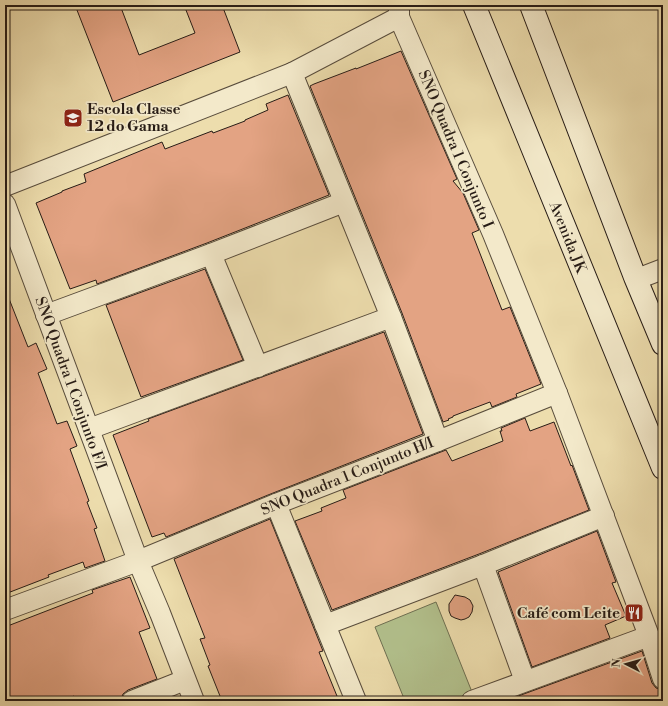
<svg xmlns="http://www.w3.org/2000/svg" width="668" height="706" font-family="'Libre Bodoni',serif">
<rect width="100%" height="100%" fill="#edddad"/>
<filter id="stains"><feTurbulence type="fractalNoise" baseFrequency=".005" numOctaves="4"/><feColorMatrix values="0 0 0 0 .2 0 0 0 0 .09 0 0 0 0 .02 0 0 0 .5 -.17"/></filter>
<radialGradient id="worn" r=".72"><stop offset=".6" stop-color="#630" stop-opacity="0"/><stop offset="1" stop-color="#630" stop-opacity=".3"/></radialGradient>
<!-- green -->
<path fill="#b3c28e" stroke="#6d6f52" d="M436,602L472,692L451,701H405L375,627Z"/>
<!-- building -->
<g fill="#e3a383" stroke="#271c16">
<path d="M75,5H120L139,55L195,33L184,5H222L240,52L113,102Z"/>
<path d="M401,51L457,179L453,181L463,193L479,230L472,233L502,310L510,307L541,384L516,394L517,397L492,407L490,402L453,416V417L448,419L449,420L443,422L402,313L310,86L314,84L356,68V69Z"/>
<path d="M288,95L329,195L207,243L97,284L96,280L70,289L36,203L62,192V191L86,182L84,174L162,142L165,149L212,131L213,133L245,121V120L268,110L266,104Z"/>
<path d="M205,269L243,360L141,397L106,305Z"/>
<path d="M6,291L28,347L36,343L47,369L38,373L57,424L67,421L77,446L70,449L89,501L87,502L97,528L94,529L105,561L85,568L83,562L48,575L49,577L5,594V292Z"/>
<path d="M384,332L423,434L268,495L166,537L164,533L152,537L113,435L149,421L148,419Z"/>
<path d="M525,418L530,431L554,422L571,466L572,465L589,510L479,554L332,610L295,521L322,511L321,508L346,498L343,490L446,450L452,461L503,441L500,431H502L501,428Z"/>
<path d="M270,519L323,651L319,652L339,701H222L208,666L210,665L200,639L205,638L174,559Z"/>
<path d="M597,531L616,582L612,583L626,616L605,625L610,638L532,667L498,572Z"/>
<path d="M130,577L150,628L139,632L157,679L128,690L123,694L121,699L115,701H75L74,696L60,701H5V627L93,593L92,590Z"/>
<path d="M455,595L465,597L470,600L473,606L472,612L469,617L465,619L461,620L455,618L451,616L449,611V604Z"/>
<path d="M642,651L652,683L656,688L662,690L663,701H510V699Z"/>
</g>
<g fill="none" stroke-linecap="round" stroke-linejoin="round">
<defs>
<g id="minor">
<path d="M399,5V17L493,234L557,393L649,636L663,679"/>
<path d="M292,73L391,317L438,441"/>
<path d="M5,186L292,73L399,17"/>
<path d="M5,204L138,561L160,613L194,701"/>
<path d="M211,254L258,367"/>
<path d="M637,279L663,269"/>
<path d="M46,315L211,254L344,202"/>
<path d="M89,429L391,317"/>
<path d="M276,504L356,701"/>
<path d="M483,565L525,681"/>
<path d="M5,610L138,561L276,504L438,441L557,393"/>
<path d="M325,625L483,565L604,516"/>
<path d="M132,701L185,680"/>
<path d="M472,701L649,636"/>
</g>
<g id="secondary">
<path d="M474,5L663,468"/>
<path d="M531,5L635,277L663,344"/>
</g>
</defs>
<!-- minor casing -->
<use href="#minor" stroke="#584c3c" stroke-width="22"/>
<!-- secondary casing -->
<use href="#secondary" stroke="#271c16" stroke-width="24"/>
<!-- minor -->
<use href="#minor" stroke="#f3e9ca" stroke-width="20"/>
<!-- secondary -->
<use href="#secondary" stroke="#f3e9ca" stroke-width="22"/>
</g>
<!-- icons -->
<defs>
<symbol id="school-square" viewBox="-11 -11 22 22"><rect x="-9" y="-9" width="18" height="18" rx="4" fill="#8f2418" stroke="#f3e9ca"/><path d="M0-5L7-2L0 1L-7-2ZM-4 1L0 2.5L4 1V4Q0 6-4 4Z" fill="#fff"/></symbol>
<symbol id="restaurant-square" viewBox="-11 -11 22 22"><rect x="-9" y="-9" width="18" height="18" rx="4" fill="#8f2418" stroke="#f3e9ca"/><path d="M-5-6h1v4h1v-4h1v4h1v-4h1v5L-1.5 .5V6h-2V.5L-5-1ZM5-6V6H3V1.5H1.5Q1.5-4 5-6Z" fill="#fff"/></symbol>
</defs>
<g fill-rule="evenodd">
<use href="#school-square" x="62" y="107" width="22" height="22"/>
<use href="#restaurant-square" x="623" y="602" width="22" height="22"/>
</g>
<g text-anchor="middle" stroke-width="3.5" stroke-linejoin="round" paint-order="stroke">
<!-- poi labels -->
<g font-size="15" font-weight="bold" fill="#271c16" stroke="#f3e9ca" text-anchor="start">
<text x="87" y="114">Escola Classe<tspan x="87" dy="17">12 do Gama</tspan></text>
<text x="620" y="618" text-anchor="end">Café com Leite</text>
</g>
<!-- street labels -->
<g font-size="15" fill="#271c16" stroke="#f3e9ca">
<text transform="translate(456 149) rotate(67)" y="5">SNO Quadra 1 Conjunto I</text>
<text transform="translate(568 237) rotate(68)" y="5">Avenida JK</text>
<text transform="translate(71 383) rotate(70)" y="5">SNO Quadra 1 Conjunto F/I</text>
<text transform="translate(347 476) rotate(-22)" y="5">SNO Quadra 1 Conjunto H/I</text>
</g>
</g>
<!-- margin -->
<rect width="668" height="706" fill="none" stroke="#edddad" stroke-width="20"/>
<rect x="6" y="6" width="656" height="694" fill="none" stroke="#271c16" stroke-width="2"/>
<rect x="10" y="10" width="648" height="686" fill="none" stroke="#271c16"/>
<!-- north arrow -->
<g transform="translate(626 664) rotate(276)" stroke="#f3e9ca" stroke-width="3" paint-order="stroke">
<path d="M0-3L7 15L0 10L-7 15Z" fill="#271c16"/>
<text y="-6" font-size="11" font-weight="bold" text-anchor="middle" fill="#271c16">N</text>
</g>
<rect width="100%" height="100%" filter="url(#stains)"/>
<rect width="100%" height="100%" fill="url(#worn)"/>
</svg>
